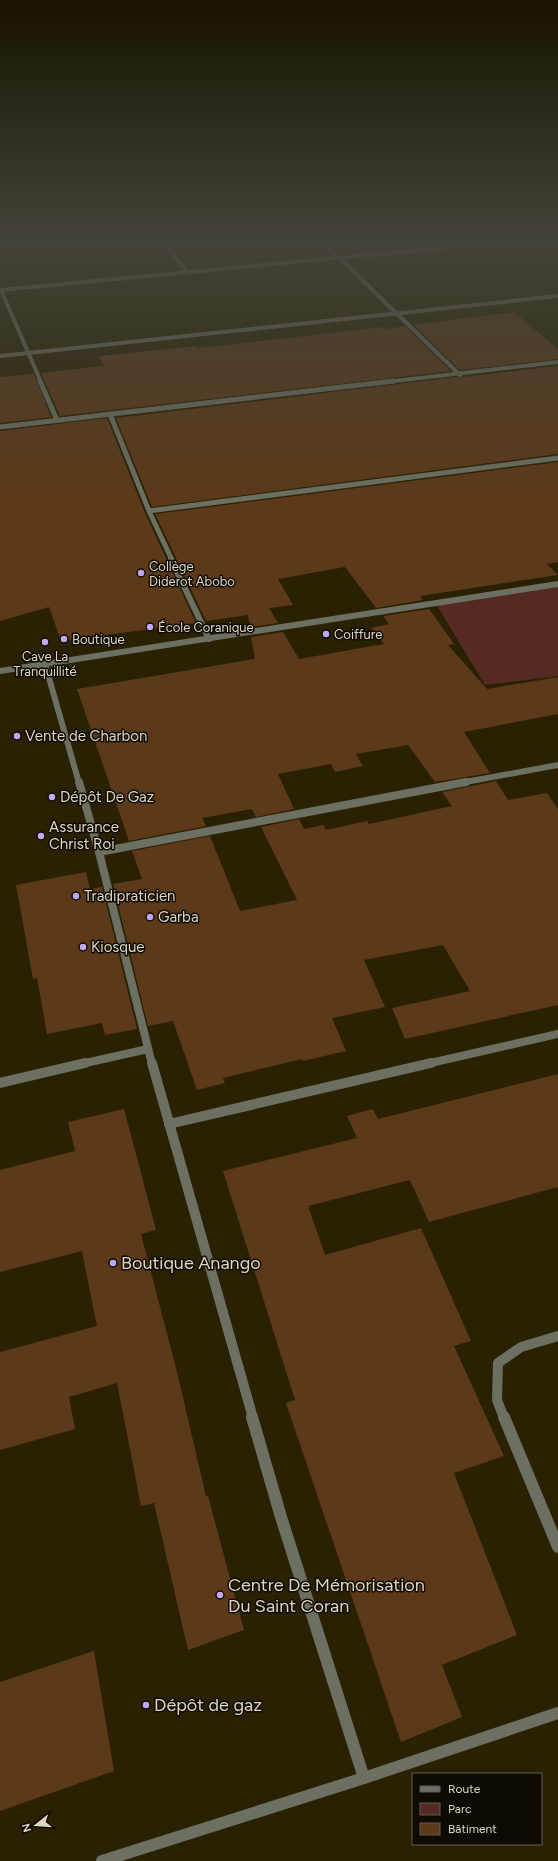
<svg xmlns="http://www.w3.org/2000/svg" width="558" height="1861" font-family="Figtree,sans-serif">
<rect width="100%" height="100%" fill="#2a2103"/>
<!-- green -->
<path fill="#542a23" d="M558,583V676L485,685L436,604Z"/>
<!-- building -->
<g fill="#5c3919">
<path d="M514,312L558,349V359L460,370L414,325Z"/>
<path d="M405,326L451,371L60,416L41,373L104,366L99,356L197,346L198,348L383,327L386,329Z"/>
<path d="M558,366V454L152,507L116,418L457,377L461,378L463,377Z"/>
<path d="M34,374L51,417L0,423V377Z"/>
<path d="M107,418L145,513L196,623L61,641L49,607L0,621V431Z"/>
<path d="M558,462V562L547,564L558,575L420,596L423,600L376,608L345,567L278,579L293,605L269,608L278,623L250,627L248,615L206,621L155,514Z"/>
<path d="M429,609L454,644L448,645L487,689L558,677V714L464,732L490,773L435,782L408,745L356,754L363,766L335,772L331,764L278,774L294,809L256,817L252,809L202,818L206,826L129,841L77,689L255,659L251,637L283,632L299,659L384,644L371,628L389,624L383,616Z"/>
<path d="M496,781L508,800L547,793L558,809V1005L405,1039L392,1008L470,991L443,945L364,960L385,1007L332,1018L346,1051L303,1061L302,1059L223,1078L225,1083L197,1090L173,1021L148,1026L113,884L142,879L132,851L210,836L240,911L297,900L261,827L299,819L304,829L323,825L326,830L367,821L369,824L452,806L442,792Z"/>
<path d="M86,872L90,889L102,887L137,1029L105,1035L102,1023L47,1034L37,978L33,979L16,885Z"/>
<path d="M558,1074V1187L429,1222L410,1180L308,1206L325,1255L421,1228L471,1341L454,1346L504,1456L454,1473L517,1635L442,1665L462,1717L401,1742L286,1403L295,1400L223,1171L357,1138L347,1116L373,1109L378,1119Z"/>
<path d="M124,1109L156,1230L141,1234L177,1372L206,1496H208L244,1630L188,1650L154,1503L141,1506L117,1383L69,1397L75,1429L0,1450V1352L97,1326L82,1251L0,1272V1170L75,1151L68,1122Z"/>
<path d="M94,1651L114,1771L0,1811V1682Z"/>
</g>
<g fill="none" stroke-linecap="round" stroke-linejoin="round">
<!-- minor-far5 -->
<g stroke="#6b7062" stroke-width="4">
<path d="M162,240L187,272"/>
<path d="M321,240L460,375"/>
<path d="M409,240L421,250"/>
<path d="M0,290L526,240"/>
<path d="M1,290L41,382"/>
<path d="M386,382L558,362"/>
</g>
<!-- minor-far4 -->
<g stroke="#6b7062" stroke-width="5">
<path d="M40,381L57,420"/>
<path d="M110,414L149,511L172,560"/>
<path d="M0,427L394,381"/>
<path d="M149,511L558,458"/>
</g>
<!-- minor-far3 -->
<g stroke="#6b7062" stroke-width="6">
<path d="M171,559L209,639"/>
<path d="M45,664L79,783"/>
<path d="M0,671L558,584"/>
<path d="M460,783L558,765"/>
</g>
<!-- minor-far2 -->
<g stroke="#6b7062" stroke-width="8">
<path d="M79,782L99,852L152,1064"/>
<path d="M99,852L466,782"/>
<path d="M81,1064L148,1049"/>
<path d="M426,1064L558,1034"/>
</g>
<!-- minor-far1 -->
<g stroke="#6b7062" stroke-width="10">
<path d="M152,1063L253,1418"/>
<path d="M0,1083L85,1063"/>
<path d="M169,1124L431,1063"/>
<path d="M504,1418L497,1400L498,1363L521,1347L558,1336"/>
</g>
<!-- minor -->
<g stroke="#6b7062" stroke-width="12">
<path d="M252,1417L281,1517L364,1778"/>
<path d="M504,1417L558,1547"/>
<path d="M102,1861L364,1778L558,1713"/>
</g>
<!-- tertiary -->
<path stroke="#6b7062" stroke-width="4" d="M0,356L558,296"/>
</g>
<!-- sky -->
<linearGradient id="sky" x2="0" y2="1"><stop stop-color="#171202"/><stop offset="0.48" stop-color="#444339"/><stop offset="1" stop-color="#444339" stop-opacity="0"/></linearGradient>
<rect width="558" height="501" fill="url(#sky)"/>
<!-- markers -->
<g fill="#bfa8f4" stroke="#0f0b02" stroke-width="1.5">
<circle cx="141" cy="573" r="4"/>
<circle cx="150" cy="627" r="4"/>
<circle cx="326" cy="634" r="4"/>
<circle cx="64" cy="639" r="4"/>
<circle cx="45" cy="642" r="4"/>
<circle cx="17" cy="736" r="4"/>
<circle cx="52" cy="797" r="4"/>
<circle cx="41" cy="836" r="4"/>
<circle cx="76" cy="896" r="4"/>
<circle cx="150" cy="917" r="4"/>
<circle cx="83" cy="947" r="4"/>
<circle cx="113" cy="1263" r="4"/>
<circle cx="220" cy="1595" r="4"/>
<circle cx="146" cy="1705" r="4"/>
</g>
<g text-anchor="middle" stroke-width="3" stroke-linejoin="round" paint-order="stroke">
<!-- far-poi labels -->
<g font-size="13" fill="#dcd7c5" stroke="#0f0b02" text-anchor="start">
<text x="149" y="571">Collège<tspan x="149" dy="15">Diderot Abobo</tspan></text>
<text x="158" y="632">École Coranique</text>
<text x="334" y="639">Coiffure</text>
<text x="72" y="644">Boutique</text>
<text x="45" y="661" text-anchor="middle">Cave La<tspan x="45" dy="15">Tranquillité</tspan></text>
</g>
<!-- poi labels -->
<g font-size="15" fill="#dcd7c5" stroke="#0f0b02" text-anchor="start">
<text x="25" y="741">Vente de Charbon</text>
<text x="60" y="802">Dépôt De Gaz</text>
<text x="49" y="832">Assurance<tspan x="49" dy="17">Christ Roi</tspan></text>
<text x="84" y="901">Tradipraticien</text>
<text x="158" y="922">Garba</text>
<text x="91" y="952">Kiosque</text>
</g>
<!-- near-poi labels -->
<g font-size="18" fill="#dcd7c5" stroke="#0f0b02" text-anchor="start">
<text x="121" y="1269">Boutique Anango</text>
<text x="228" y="1591">Centre De Mémorisation<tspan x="228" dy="21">Du Saint Coran</tspan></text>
<text x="154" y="1711">Dépôt de gaz</text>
</g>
</g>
<!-- legend -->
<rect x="412" y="1773" width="130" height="72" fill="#0f0b02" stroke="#615d50"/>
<rect x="420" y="1786" width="20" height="6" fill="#6b7062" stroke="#615d50"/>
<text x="448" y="1793" font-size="12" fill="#dcd7c5">Route</text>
<rect x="420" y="1803" width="20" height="12" fill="#542a23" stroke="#615d50"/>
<text x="448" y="1813" font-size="12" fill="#dcd7c5">Parc</text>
<rect x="420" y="1823" width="20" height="12" fill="#5c3919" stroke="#615d50"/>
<text x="448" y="1833" font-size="12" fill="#dcd7c5">Bâtiment</text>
<!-- north arrow -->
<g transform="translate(36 1825) rotate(253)" stroke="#0f0b02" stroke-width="3" paint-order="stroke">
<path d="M0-3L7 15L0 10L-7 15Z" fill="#dcd7c5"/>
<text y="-6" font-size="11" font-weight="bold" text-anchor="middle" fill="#dcd7c5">N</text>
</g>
</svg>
